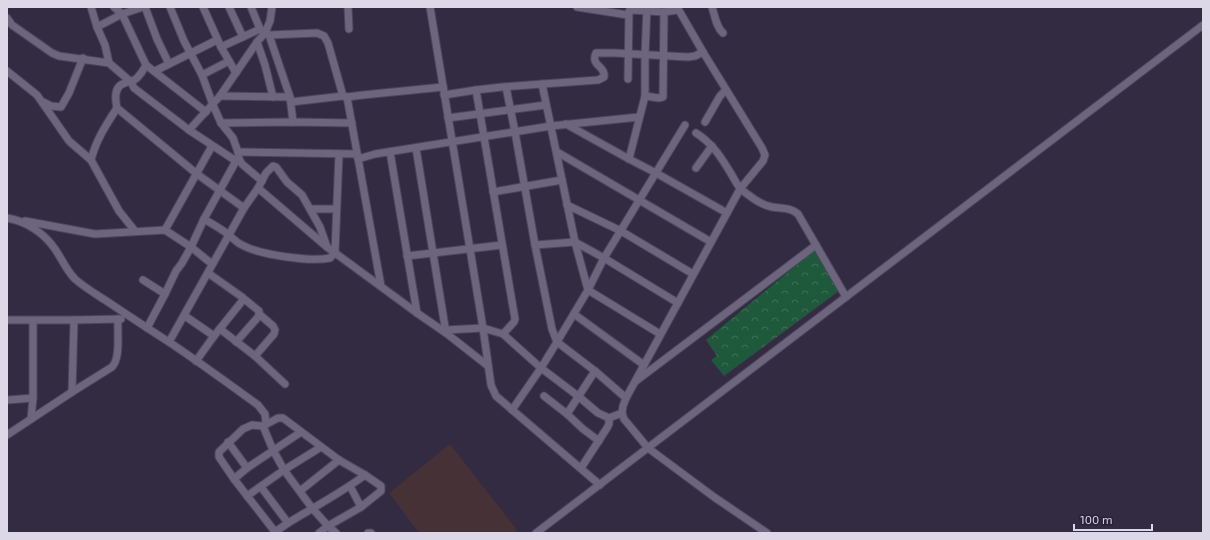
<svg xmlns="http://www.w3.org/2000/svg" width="1210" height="540" font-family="'Exo 2',sans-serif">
<defs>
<pattern id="park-crowns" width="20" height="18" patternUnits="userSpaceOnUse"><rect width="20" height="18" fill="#1e593c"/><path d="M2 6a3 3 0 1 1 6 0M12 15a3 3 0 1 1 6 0" fill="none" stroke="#3e7058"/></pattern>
</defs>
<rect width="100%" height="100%" fill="#332b42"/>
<!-- education -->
<path fill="#453136" d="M450,444L517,530L513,533H419L389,493Z"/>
<!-- park -->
<path fill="url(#park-crowns)" d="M815,250L839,291L724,376L711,360L717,356L706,340Z"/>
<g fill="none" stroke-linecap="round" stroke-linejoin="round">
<defs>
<g id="minor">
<path d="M91,7L97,27L122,14L143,7"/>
<path d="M114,7L122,14L146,65L206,112"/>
<path d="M145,7L157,39L169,64"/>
<path d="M170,7L184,41L202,75L213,105L221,123L233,138L238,152L239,159L242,164L262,181"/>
<path d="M203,7L221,47L236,73"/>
<path d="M229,7L243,37"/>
<path d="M251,7L260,29L269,35L290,97L293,122"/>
<path d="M348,7L349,29"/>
<path d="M430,7L483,328L491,385L496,396L600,485"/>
<path d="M577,7L628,15"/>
<path d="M677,7L703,52L762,148L765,155L763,161L740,189L727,213L626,398L623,406L622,413L624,419L648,448L714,497L767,533"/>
<path d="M712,7C715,16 716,27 723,33"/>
<path d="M7,18L12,25L52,53L59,56L109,63L131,82L134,88L189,130L236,161"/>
<path d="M97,27L105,45L109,63"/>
<path d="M269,35L317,33L324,36L328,43L343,96"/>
<path d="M257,42L265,65L273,97"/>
<path d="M221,47L260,29"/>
<path d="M146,65C144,69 141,74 137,78C133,82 130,81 125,83C114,86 115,99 117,108L197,174L244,208"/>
<path d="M7,71L37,95L69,141L91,160"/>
<path d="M155,71L217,40"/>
<path d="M202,75L229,61"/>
<path d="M628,79L629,11L632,10L664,12"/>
<path d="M542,84L575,242L588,290L660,334"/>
<path d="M506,87L515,132L535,245L552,329L557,342L595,371L626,398"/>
<path d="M444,95L476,90L502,87L598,80L604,77C606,66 590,66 596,53H615L688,57L695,56L703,52"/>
<path d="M220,96L290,97"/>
<path d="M645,96L659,98L663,97L664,12L678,10"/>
<path d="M347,97L363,95L443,87"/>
<path d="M43,102L51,106L61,107L69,93L83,58"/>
<path d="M291,102L343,96L347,97L381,286"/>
<path d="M117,108C106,125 96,140 91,160L119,211L135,231"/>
<path d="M448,118L546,105"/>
<path d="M705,122L720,96L726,90"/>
<path d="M221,123L293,122L352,123"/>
<path d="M566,124L629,159L656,173L727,213"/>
<path d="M189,130L220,96L257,42L265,33L270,21L272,7"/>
<path d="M696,133C712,143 721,157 730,172C734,178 737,186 742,190C751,197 761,205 772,207C782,209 790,207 798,214L846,297"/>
<path d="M416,148L446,333"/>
<path d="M238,152L357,154"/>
<path d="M390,152L417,313"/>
<path d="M557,152L711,242"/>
<path d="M358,159L375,154L551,126L639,117"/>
<path d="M629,159L645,96V55L647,7"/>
<path d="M696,168L712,146"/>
<path d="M258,188L327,247L417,313L446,333L488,366"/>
<path d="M493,192L562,180"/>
<path d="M567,205L621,231L693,274"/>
<path d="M310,209H336"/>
<path d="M7,218C26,221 44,233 55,249C62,259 66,270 75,279C84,287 94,293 105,300C126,314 147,328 169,342C199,362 229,384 258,405L265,414L266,424"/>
<path d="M204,219C212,224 222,229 230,236C234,239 237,243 242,245C260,255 310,262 330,258L335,252L339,154"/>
<path d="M25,221L95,234L165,230L191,247L212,264"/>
<path d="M165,230L212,146"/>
<path d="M535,245L575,242L604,258L678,303"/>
<path d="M407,256L502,245"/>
<path d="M143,280L165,294"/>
<path d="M574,314L644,365"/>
<path d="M185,316L214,336"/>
<path d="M7,320H74L121,319"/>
<path d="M147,328L165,294L176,271L182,263L191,247L204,219L236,161L239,159"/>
<path d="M220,329L255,356L285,384"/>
<path d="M446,330L483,328L503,334L514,322L515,319L476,90"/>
<path d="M503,334L541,368L578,396L598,413L609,418L622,413"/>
<path d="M169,342L244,208L258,188L266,173L273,166L276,167L287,182L302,195L320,227L327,247"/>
<path d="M236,342L259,316V311L243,298"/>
<path d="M255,356L274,334L275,330L273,326L259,314"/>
<path d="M196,361L214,336L243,300L242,297L208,273"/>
<path d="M595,371L567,414L583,429L599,441"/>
<path d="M636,381L816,245"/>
<path d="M72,392L74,320"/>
<path d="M544,396L567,414"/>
<path d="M7,400L33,398"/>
<path d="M512,410L541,368L557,342L588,290L604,258L685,125"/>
<path d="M31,419L33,398V321"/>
<path d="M263,426L273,450L284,470L312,508L328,526L336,533"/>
<path d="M7,435L72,392L112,367C121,358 117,332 118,319"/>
<path d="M228,442L247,468"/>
<path d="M581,468L607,428L609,424V418"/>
<path d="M234,479L247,468L301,432"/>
<path d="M350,486L361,507"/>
<path d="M261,487L288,523C314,507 341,493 365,475"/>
<path d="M247,496L284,470L321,447"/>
<path d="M275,532L288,523"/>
<path d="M276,533L234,479L219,457V452L243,429L252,425L263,426L278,418H283L339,460L300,491"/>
<path d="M319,533L328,526L361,507L381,491V486L365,475L339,460"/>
<path d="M368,533H371"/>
<path d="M536,533L1203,25"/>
</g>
</defs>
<!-- minor casing -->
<use href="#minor" stroke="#4d465a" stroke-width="9"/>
<!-- minor -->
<use href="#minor" stroke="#6d647e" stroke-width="7"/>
</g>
<!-- border -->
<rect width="1210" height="540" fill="none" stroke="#ddd8e7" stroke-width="16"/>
<!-- scale -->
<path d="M1074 524v6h78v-6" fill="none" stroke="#ddd8e7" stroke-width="2"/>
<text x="1080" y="524" font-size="12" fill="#ddd8e7" stroke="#292138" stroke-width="3" paint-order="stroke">100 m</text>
</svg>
